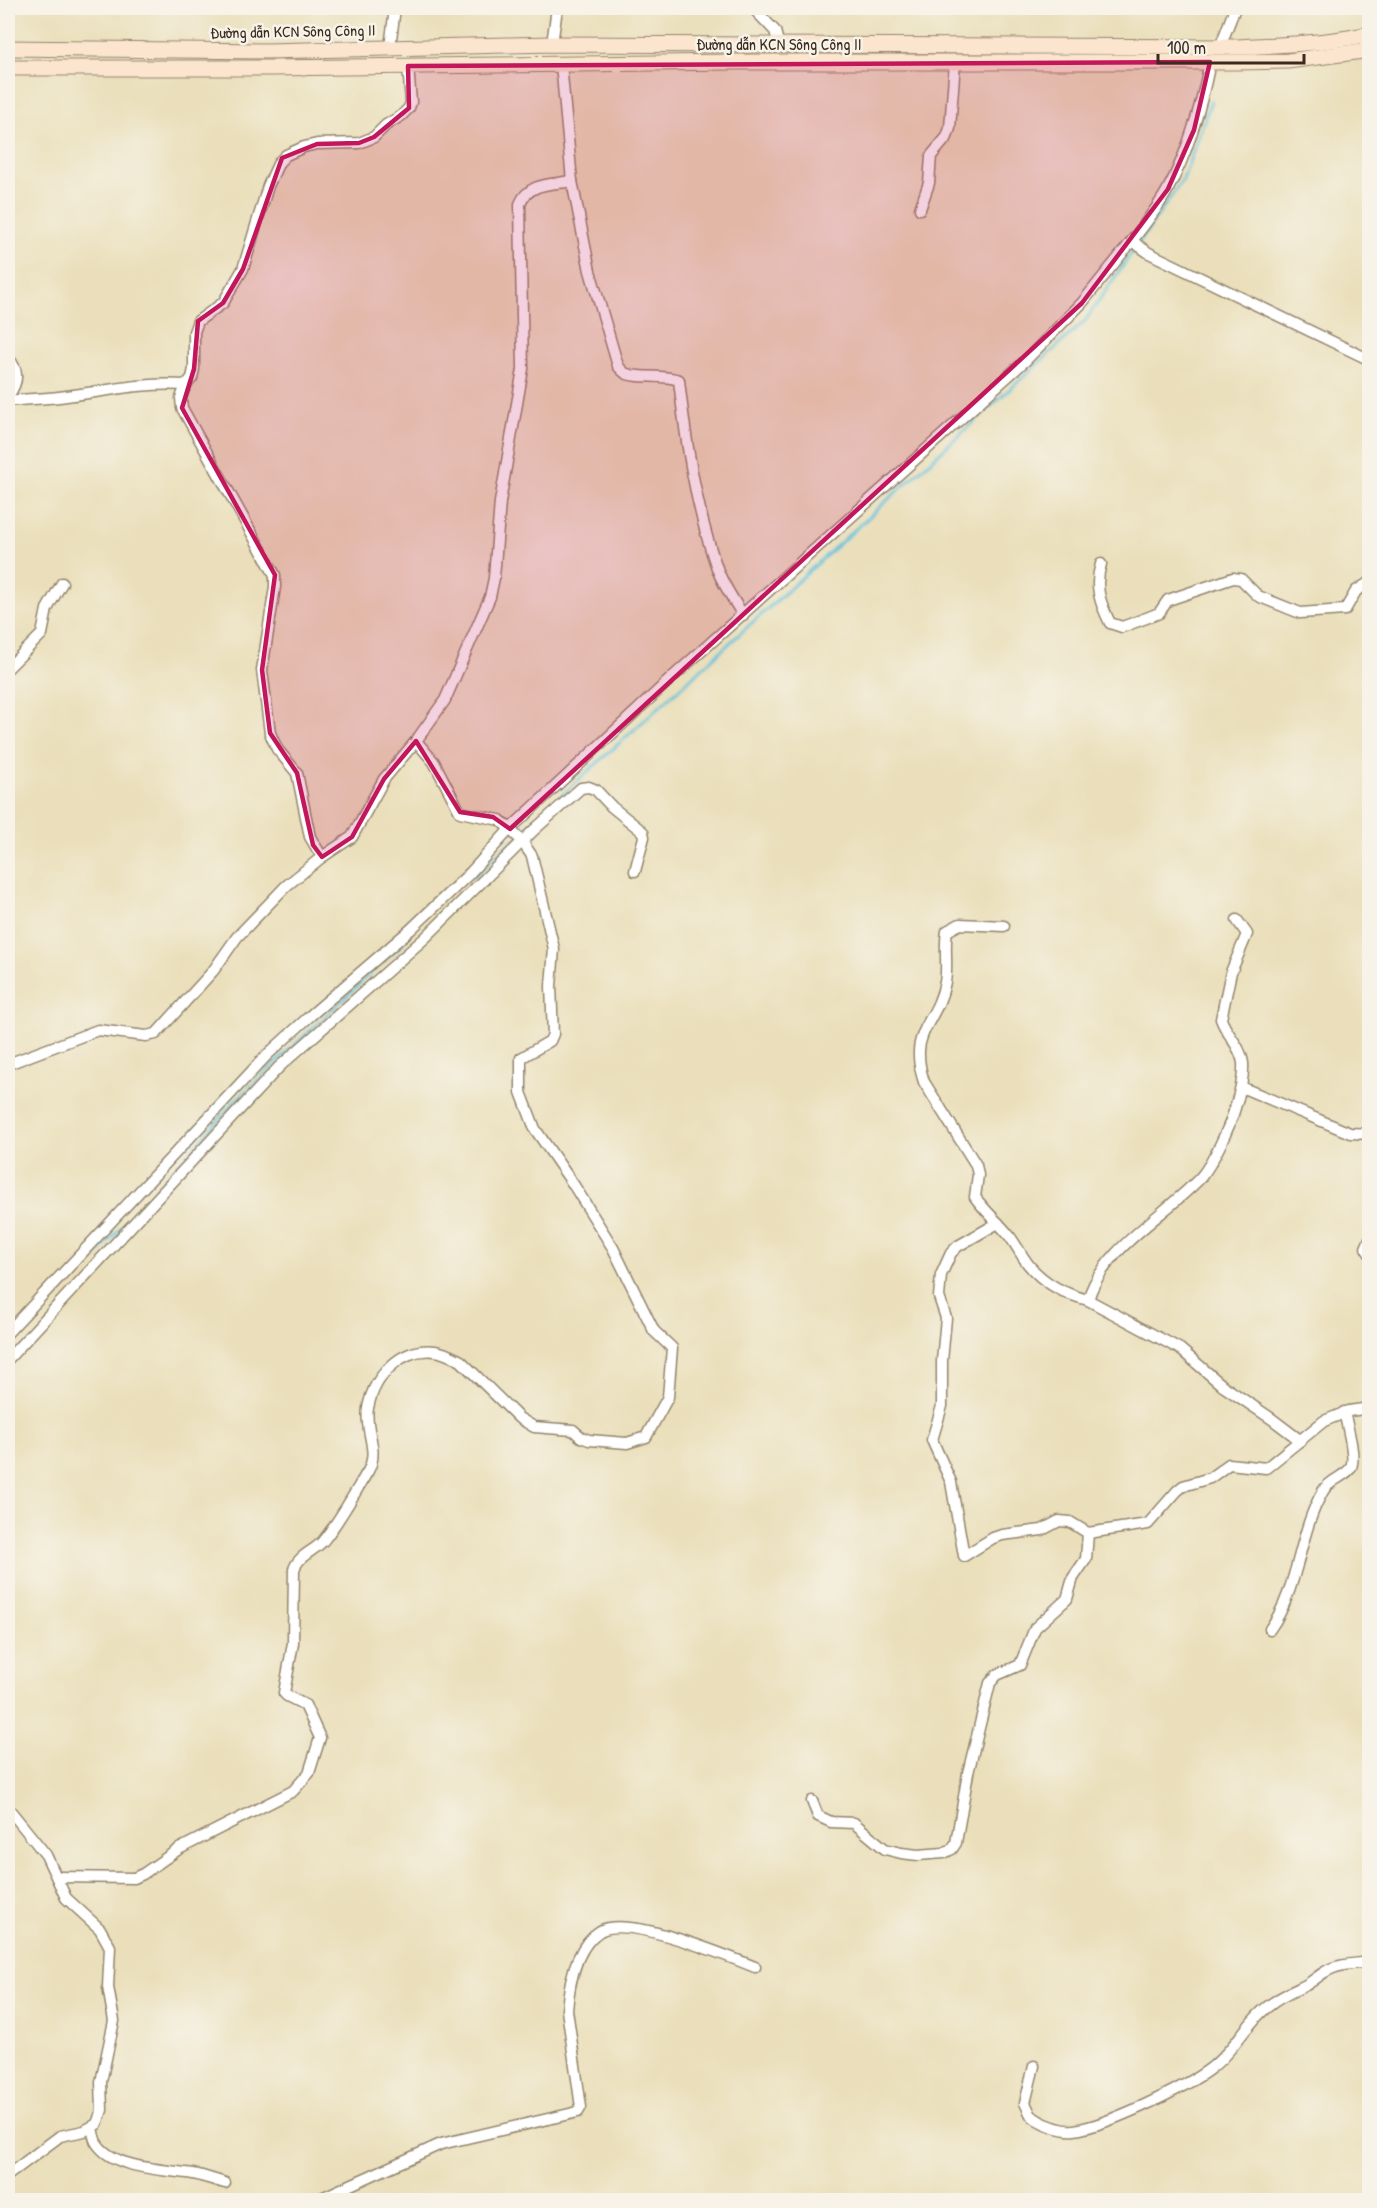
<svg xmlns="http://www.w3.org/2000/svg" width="1377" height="2208" font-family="'Patrick Hand',sans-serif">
<rect width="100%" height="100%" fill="#f7f3e8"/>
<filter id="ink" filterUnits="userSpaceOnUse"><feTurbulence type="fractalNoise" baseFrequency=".0167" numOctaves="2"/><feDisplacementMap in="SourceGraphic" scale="12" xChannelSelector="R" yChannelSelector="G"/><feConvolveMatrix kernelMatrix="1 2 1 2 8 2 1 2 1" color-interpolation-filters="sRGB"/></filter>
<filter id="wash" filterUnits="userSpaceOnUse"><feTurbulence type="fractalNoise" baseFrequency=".008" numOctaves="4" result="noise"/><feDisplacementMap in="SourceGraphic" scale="24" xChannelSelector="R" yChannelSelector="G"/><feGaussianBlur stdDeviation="1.35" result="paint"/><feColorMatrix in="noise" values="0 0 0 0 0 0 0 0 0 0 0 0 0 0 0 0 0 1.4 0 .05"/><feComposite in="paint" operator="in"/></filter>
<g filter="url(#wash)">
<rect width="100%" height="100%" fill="#eadfba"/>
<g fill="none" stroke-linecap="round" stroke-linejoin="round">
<!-- stream -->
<g stroke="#5cc0da" stroke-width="3">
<path d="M1139,243L1183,179L1211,101"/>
<path d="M520,833L1085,321L1135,248"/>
<path d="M474,876L515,838"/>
<path d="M8,1346L102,1249L236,1100L403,943"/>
</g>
</g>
</g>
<g filter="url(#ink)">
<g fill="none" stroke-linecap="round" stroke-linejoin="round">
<defs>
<g id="street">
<path d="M753,8L775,31L779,46"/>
<path d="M552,44L557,8"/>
<path d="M390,47L395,8"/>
<path d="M1220,47L1235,8"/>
<path d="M1210,62C1201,107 1189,151 1167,191C1157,209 1144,225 1132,241L1149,253L1370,360"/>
<path d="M561,64L572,181L590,271L618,366C619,367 624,373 625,373C635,379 664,374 679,380C686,443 696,510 718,571C724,586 734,601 743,615"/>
<path d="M920,209L929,183L931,156L947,137L950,128L955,62"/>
<path d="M8,358C20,371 18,383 8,396"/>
<path d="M8,401C25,399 42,399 59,397C104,392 140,382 186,385"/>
<path d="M1101,564C1094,586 1100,603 1110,623L1122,627L1149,617L1159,613L1168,600L1233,578L1241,579L1258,596L1300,613L1345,610L1356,591L1370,582"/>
<path d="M8,668L42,634L47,609L62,583"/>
<path d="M322,857L310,837L297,773L277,749L270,733L262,670L275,587V575L182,408L181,398L186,385L192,378L194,369V332L198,321L223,303L243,269L268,186L279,162L286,155L304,147L317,144L359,143L374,137L386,125L401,116L409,108L411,102L408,66"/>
<path d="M1004,926L960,924L947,931C944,948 948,965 945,982C937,1025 907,1030 924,1082L976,1165L978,1175L975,1197C984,1210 997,1221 1007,1233C1015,1242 1020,1254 1028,1264C1043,1283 1064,1294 1088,1300L1180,1349L1223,1386L1272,1419L1301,1441"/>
<path d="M8,1064L98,1030L146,1036L156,1034L213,971L237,937L286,886L322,857L352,837L384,779L416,741L445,700L490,597L494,578L500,502L523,369L520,204C529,182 551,185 572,181"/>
<path d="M1241,1087L1350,1133L1370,1134"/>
<path d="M998,1223L958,1246L951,1253L941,1275L939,1297L946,1318L942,1361V1406L932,1440L951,1482L964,1556L993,1538L1002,1535L1042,1530L1059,1521L1070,1522L1088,1533L1148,1524L1177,1491L1183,1486L1210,1478L1229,1464L1266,1468L1324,1421L1349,1411L1370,1408"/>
<path d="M1370,1239L1366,1248L1370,1254"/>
<path d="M1088,1300C1102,1249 1166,1215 1201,1177C1213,1163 1230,1126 1235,1108C1239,1094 1244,1079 1243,1063C1241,1046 1226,1034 1221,1019L1231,972L1247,934L1237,920"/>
<path d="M8,1332L267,1055L311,1015L410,930L470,873L510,829L677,673L1025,361L1082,303L1132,241"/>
<path d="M8,1359L279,1067L425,938L534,830L581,788L589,787L596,790L612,807L643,832L644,837L635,871"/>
<path d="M1270,1629C1299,1589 1298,1534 1323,1491C1330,1479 1347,1476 1351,1467C1356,1456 1347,1425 1344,1412"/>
<path d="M812,1801L818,1816L831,1822L854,1823L885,1849L901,1853L918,1855L944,1853L952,1849L956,1843L968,1773L990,1683L997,1675L1020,1665L1035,1628L1067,1599L1073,1578L1086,1559L1088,1533"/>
<path d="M8,1808L46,1855L66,1898L100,1929L110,1947L108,1987L114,2021L101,2082L102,2110L97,2124L84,2131L60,2136L8,2175"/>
<path d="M57,1877L134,1878L143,1874L179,1849L293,1791L309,1773L320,1738L305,1705L287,1696L284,1693L293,1643L294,1569C299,1555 313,1552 323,1541C340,1520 354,1494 368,1471C380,1450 364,1430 368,1408C374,1376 401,1347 435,1351C444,1352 453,1357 461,1361L519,1418L534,1427L573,1430L581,1437L589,1440L627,1443L646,1437L668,1397L672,1348L654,1331L613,1248L573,1184L535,1129L521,1092V1058L550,1041L553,1034L551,986L554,949L532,856L521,840L500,820L460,812L434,762L416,741"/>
<path d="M1034,2066L1025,2103C1027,2106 1029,2112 1031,2115C1039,2123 1063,2132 1074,2130C1106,2126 1185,2088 1211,2068C1235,2050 1248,2019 1274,2002C1284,1995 1296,1990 1306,1985C1313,1981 1318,1976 1325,1972C1337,1964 1355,1964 1370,1962"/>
<path d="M92,2128C93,2132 94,2138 96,2142C113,2170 164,2169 193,2174C204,2176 214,2180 225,2183"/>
<path d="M317,2200L441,2144L578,2112L581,2107L567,2010C569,1984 576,1946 600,1931C628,1915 725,1955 755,1967"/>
</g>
<g id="secondary">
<path d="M8,48L267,51L552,44L1238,47C1282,45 1326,43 1370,34"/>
<path d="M8,68H271L734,62H1237L1288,61L1370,50"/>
</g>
</defs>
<!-- street casing -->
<use href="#street" stroke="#92846c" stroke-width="13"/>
<!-- secondary casing -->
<use href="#secondary" stroke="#92846c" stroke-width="17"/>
<!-- street -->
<use href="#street" stroke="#fff" stroke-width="10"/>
<!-- secondary -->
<use href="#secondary" stroke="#fbe5cf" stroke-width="15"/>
</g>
</g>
<!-- marked area -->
<path fill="#c2185b" fill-opacity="0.2" stroke="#c2185b" stroke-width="4.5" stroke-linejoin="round" d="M1210,62L1194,130L1168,189L1082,303L510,829L493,817L460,812L416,741L384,779L352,837L322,857L313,845L297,773L270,733L262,670L275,575L182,408L194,369L198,321L223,303L243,269L282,158L317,144L359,143L374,137L409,108L408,66Z"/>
<g text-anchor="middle" stroke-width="5" stroke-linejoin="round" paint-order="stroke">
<!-- street labels -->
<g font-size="16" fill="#3b2a1e" stroke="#f7f3e8">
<text transform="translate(293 31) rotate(-1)" y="6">Đường dẫn KCN Sông Công II</text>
<text x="779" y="50">Đường dẫn KCN Sông Công II</text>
</g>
</g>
<!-- margin -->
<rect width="1377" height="2208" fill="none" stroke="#f7f3e8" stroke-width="30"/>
<!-- scale -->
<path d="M1158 54v9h146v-9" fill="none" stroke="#3b2a1e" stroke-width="3"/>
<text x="1167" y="54" font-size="18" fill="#3b2a1e" stroke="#f7f3e8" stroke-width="4.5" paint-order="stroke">100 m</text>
</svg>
